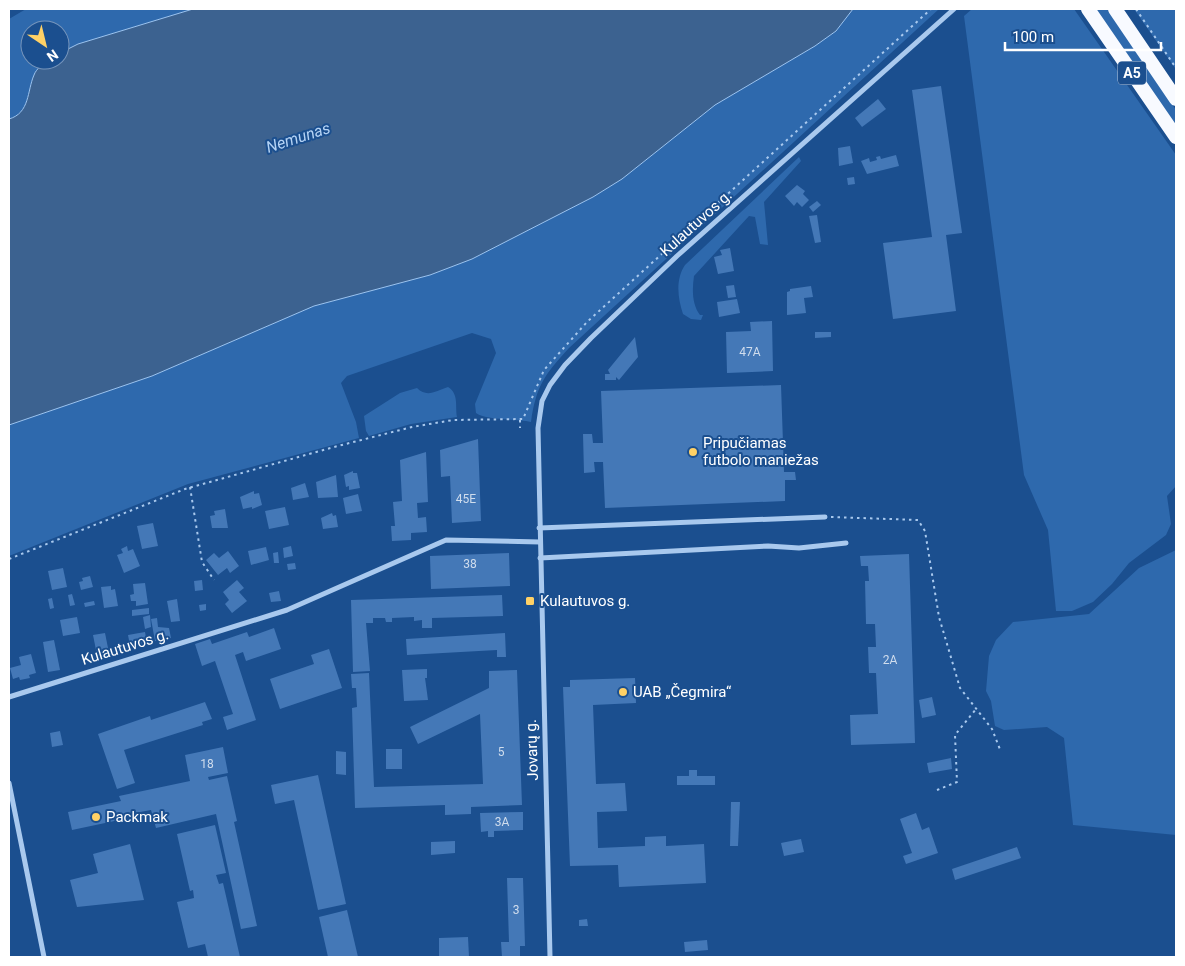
<svg xmlns="http://www.w3.org/2000/svg" width="1185" height="966" font-family="Roboto,sans-serif">
<rect width="100%" height="100%" fill="#1b4f8f"/>
<!-- green -->
<g fill="#2e69ad">
<path d="M26,9H193L78,44L60,53V30H30V60H48C43,64 36,69 34,75C28,91 30,113 9,119V19Z"/>
<path d="M853,9H939L569,348C545,374 536,386 531,422C516,418 487,421 476,413L475,404L496,353L491,339L472,333L347,376L341,383L356,422L359,438L188,484L9,556V425L152,376L314,306L430,275L472,259L593,197L622,179L715,105L815,46L836,31Z"/>
<path d="M972,9H1074L1176,155V486L1167,496L1171,524L1166,535L1129,563L1112,584L1093,602L1072,611H1056L1048,530L1024,475L964,16Z"/>
<path d="M1096,9H1107L1176,110V125Z"/>
<path d="M1134,9H1176V70L1175,68Z"/>
<path d="M799,157L801,161L764,202L768,245L760,244L755,217L749,216L694,276C692,290 692,304 700,315H703L701,320L691,319L683,314C678,299 675,280 685,265Z"/>
<path d="M448,387C459,394 455,405 457,417L411,424L369,436L366,431L364,416L400,393L417,388C427,398 436,391 448,387Z"/>
<path d="M1176,550V835L1073,825L1064,738L1047,727L1004,730L995,726L991,701L986,691L989,656L996,640L1013,622L1089,614L1139,568Z"/>
</g>
<!-- water -->
<path fill="#3c6290" stroke="#9cc4f0" d="M193,9H853L836,31L815,46L715,105L622,179L593,197L472,259L430,275L314,306L152,376L9,425V119C30,113 27,91 34,75C36,69 43,64 48,60H60V53L78,44Z"/>
<!-- building -->
<g fill="#4478b7">
<path d="M941,86L962,233L946,235L956,311L893,319L883,243L932,237L912,90Z"/>
<path d="M878,99L886,109L862,127L855,118Z"/>
<path d="M850,146L853,163L839,166L838,148Z"/>
<path d="M896,155L899,166L867,174L861,161L869,158L870,162L877,160L876,157L880,156L881,159Z"/>
<path d="M854,177L855,184L848,185L847,178Z"/>
<path d="M797,185L805,191L803,194L809,200L802,207L797,202L794,206L785,196Z"/>
<path d="M817,201L821,205L813,212L809,207Z"/>
<path d="M817,215L821,242L815,243L809,216Z"/>
<path d="M730,248L734,271L718,274L714,257L722,255L720,250Z"/>
<path d="M734,285L736,297L728,298L726,286Z"/>
<path d="M811,286L813,297L804,298L806,313L787,315V292L790,291V289Z"/>
<path d="M737,299L740,313L719,317L717,302Z"/>
<path d="M772,321L773,371L727,373L726,332L751,331L750,322Z"/>
<path d="M815,332H831V337L815,338Z"/>
<path d="M635,337L638,357L619,380L616,377V380H605V374H610L608,370Z"/>
<path d="M781,385L784,472H795L796,480H785V501L605,508L603,462H594L595,472L584,473L583,434H592L593,443H603L601,391Z"/>
<path d="M478,439L481,521L452,523L450,476L441,477L440,450Z"/>
<path d="M426,452L428,502L417,503L418,518L426,517L427,532L411,533V540L392,541L391,526H395L393,502L402,501L400,460Z"/>
<path d="M353,471V473H357L360,488L349,490V486L346,487L344,475Z"/>
<path d="M336,475L338,497L318,498L316,482Z"/>
<path d="M305,483L309,497L293,500L291,488Z"/>
<path d="M254,491V494L259,493L262,505L252,509V507L243,509L240,497Z"/>
<path d="M358,494L362,511L346,514L343,498Z"/>
<path d="M285,507L289,525L269,529L265,511Z"/>
<path d="M225,509L228,528H212L210,516L215,515L214,511Z"/>
<path d="M332,513L333,516L336,515L338,527L323,529L321,518Z"/>
<path d="M153,523L158,546L142,549L137,526Z"/>
<path d="M127,546L128,551L133,549L140,566L124,573L117,555L123,553L121,549Z"/>
<path d="M291,546L293,556L284,558L283,548Z"/>
<path d="M266,547L269,560L251,565L248,551Z"/>
<path d="M228,551L239,566L230,573L227,568L218,575L206,560L214,553L219,558Z"/>
<path d="M278,552L279,563H274L273,553Z"/>
<path d="M509,553L510,586L431,589L430,556Z"/>
<path d="M909,554L915,743L851,745L850,715L878,714L876,673H869L868,647H876L875,624H866L865,581H869L868,566H861L860,556Z"/>
<path d="M295,563L296,569L288,570L287,564Z"/>
<path d="M63,568L67,587L52,590L48,571Z"/>
<path d="M90,576L93,587L81,590L79,582L83,581L82,578Z"/>
<path d="M202,580L203,590L195,591L194,581Z"/>
<path d="M237,580L244,588L239,592L247,601L232,613L225,604L229,600L223,592Z"/>
<path d="M145,583L148,604L136,606V601H131L130,595L134,594L133,584Z"/>
<path d="M111,586V590L115,589L118,606L104,608L101,587Z"/>
<path d="M279,591L281,601L271,602L269,593Z"/>
<path d="M72,594L75,605L70,606L68,595Z"/>
<path d="M502,595L503,616L432,618V628H422V620L414,621V617L392,618V622H386L385,618H373V623H366L370,671L353,672L351,600Z"/>
<path d="M52,598L54,608L50,609L48,599Z"/>
<path d="M177,599L180,621L171,622L167,601Z"/>
<path d="M94,601L95,605L85,607L84,603Z"/>
<path d="M206,604V610L200,611L199,605Z"/>
<path d="M149,608V614L132,616V610Z"/>
<path d="M150,615L151,627L145,629L143,617Z"/>
<path d="M77,617L80,633L63,636L60,620Z"/>
<path d="M157,618L158,627L169,628L171,638L155,641L151,619Z"/>
<path d="M274,628L281,649L246,661L243,652L235,655L256,720L227,730L223,717L233,714L215,661L202,666L195,644L210,639L212,644L247,632L249,637Z"/>
<path d="M145,632L147,643L130,646L128,635Z"/>
<path d="M105,633L109,653L97,655L93,635Z"/>
<path d="M505,633L506,657H497V650L407,655L406,639Z"/>
<path d="M54,640L60,670L48,672L43,642Z"/>
<path d="M329,649L342,688L280,709L270,679L314,664L311,655Z"/>
<path d="M31,654L36,673L29,675L30,678L20,680L19,677L13,679L10,668L21,665L19,657Z"/>
<path d="M427,669V678H425L428,700L404,701L402,670Z"/>
<path d="M517,670L522,805L471,807V814L445,815V805L355,808L352,708L357,707L356,688H352L351,674L369,673L374,787L483,784L480,714L418,744L410,727L489,688V671Z"/>
<path d="M635,678L636,703L593,705L596,784L625,783L627,811L597,812L598,848L645,846V837L666,836V846L704,844L706,883L619,887L618,865L570,866L563,687H570V680Z"/>
<path d="M932,697L936,715L922,718L919,700Z"/>
<path d="M205,702L212,719L202,722L203,725L124,750L135,783L117,789L98,734L150,716L151,720Z"/>
<path d="M60,731L63,745L52,747L50,733Z"/>
<path d="M223,747L228,773L208,777L209,780L227,776L237,821L234,822L257,926L241,929L216,814L156,828L151,810L124,815V819L72,830L68,812L121,801L119,796L190,781L185,755Z"/>
<rect x="386" y="749" width="16" height="20"/>
<path d="M336,751L346,752V775L336,774Z"/>
<path d="M951,758L952,769L929,773L927,763Z"/>
<path d="M689,770H697V776H715V785H677V776H689Z"/>
<path d="M318,775L346,904L318,910L294,800L275,804L271,785Z"/>
<path d="M731,802H740L738,846H730Z"/>
<path d="M523,812V830L494,831V837H488V831L481,832L480,813Z"/>
<path d="M916,813L922,830L929,827L938,853L906,864L903,856L912,853L900,819Z"/>
<path d="M215,825L226,873L216,875L219,884L223,883L240,957H208L205,944L188,948L177,902L194,898L193,890L190,891L177,834Z"/>
<path d="M801,839L804,852L784,856L781,843Z"/>
<path d="M455,841V853L431,855V842Z"/>
<path d="M130,844L144,900L77,907L70,880L98,873L93,854Z"/>
<path d="M1017,847L1021,858L955,880L952,869Z"/>
<path d="M507,878H523L525,946H520V957H502L501,942H509Z"/>
<path d="M347,910L358,957H328L319,917Z"/>
<path d="M587,919L588,926H579V920Z"/>
<path d="M468,937L469,957H439V938Z"/>
<path d="M707,940L708,950L685,952L684,942Z"/>
</g>
<g fill="none" stroke-linecap="round" stroke-linejoin="round">
<!-- path -->
<g stroke="#a9c9ee" stroke-width="2" stroke-dasharray="2.5 4" stroke-linecap="butt">
<path d="M1023,9H1024"/>
<path d="M1136,9L1176,68"/>
<path d="M520,420V428"/>
<path d="M190,487L202,562L214,580"/>
<path d="M831,517L918,520L925,531L939,617L960,688L992,729L1001,752"/>
<path d="M9,559L185,489L334,447L412,427L453,420L523,419L544,370L587,322L931,9"/>
<path d="M937,790L957,782L955,735L976,709"/>
</g>
<!-- minor -->
<g stroke="#a9c9ee" stroke-width="5">
<path d="M539,528L825,517"/>
<path d="M540,558L768,546L799,548L846,543"/>
<path d="M9,697L287,610L446,540L540,542"/>
<path d="M9,783L44,957"/>
<path d="M550,957L538,428L542,401L550,385L565,365L591,338L677,256L954,9"/>
</g>
<!-- trunk -->
<g stroke="#f8faff" stroke-width="14">
<path d="M1088,9L1176,137"/>
<path d="M1115,9L1176,99"/>
</g>
</g>
<!-- markers -->
<g fill="#ffd166" stroke="#1b4f8f" stroke-width="2">
<circle cx="693" cy="452" r="5"/>
<rect x="525" y="596" width="10" height="10" rx="2.5"/>
<circle cx="623" cy="692" r="5"/>
<circle cx="96" cy="817" r="5"/>
</g>
<g text-anchor="middle" stroke-width="4" stroke-linejoin="round" paint-order="stroke">
<!-- number labels -->
<g font-size="12" fill="#d0dded">
<text x="750" y="356">47A</text>
<text x="466" y="503">45E</text>
<text x="470" y="568">38</text>
<text x="890" y="664">2A</text>
<text x="501" y="756">5</text>
<text x="207" y="768">18</text>
<text x="502" y="826">3A</text>
<text x="516" y="914">3</text>
</g>
<!-- shield labels -->
<rect fill="#1b4f8f" stroke="#bbcadd" stroke-width="1" x="1118" y="61.5" width="28" height="23" rx="4"/>
<g font-size="14" font-weight="bold" fill="#fff">
<text x="1132" y="78">A5</text>
</g>
<!-- street labels -->
<g font-size="15" fill="#fff" stroke="#1b4f8f">
<text transform="translate(696 223) rotate(-42)" y="5">Kulautuvos g.</text>
<text transform="translate(125 647) rotate(-17)" y="5">Kulautuvos g.</text>
<text transform="translate(532 750) rotate(-92)" y="5">Jovarų g.</text>
</g>
<!-- poi labels -->
<g font-size="15" fill="#fff" stroke="#1b4f8f" text-anchor="start">
<text x="703" y="448">Pripučiamas<tspan x="703" dy="17">futbolo maniežas</tspan></text>
<text x="540" y="606">Kulautuvos g.</text>
<text x="633" y="697">UAB „Čegmira“</text>
<text x="106" y="822">Packmak</text>
</g>
<!-- water labels -->
<g font-size="16" font-style="italic" fill="#b5d3f5" stroke="#1b4f8f">
<text transform="translate(298 137) rotate(-18)" y="6">Nemunas</text>
</g>
</g>
<!-- border -->
<rect width="1185" height="966" fill="none" stroke="#ffffff" stroke-width="20"/>
<!-- north arrow -->
<g transform="translate(45 45) rotate(145)"><circle r="24" fill="#1b4f8f" stroke="#7695bc"/>
<path d="M0-4L9 19L0 12L-9 19Z" fill="#ffd166"/>
<text y="-8" font-size="14" font-weight="bold" text-anchor="middle" fill="#ffffff">N</text>
</g>
<!-- scale -->
<path d="M1005 42v8h156v-8" fill="none" stroke="#ffffff" stroke-width="2.5"/>
<text x="1012" y="42" font-size="15" fill="#ffffff" stroke="#1b4f8f" stroke-width="4" paint-order="stroke">100 m</text>
</svg>
